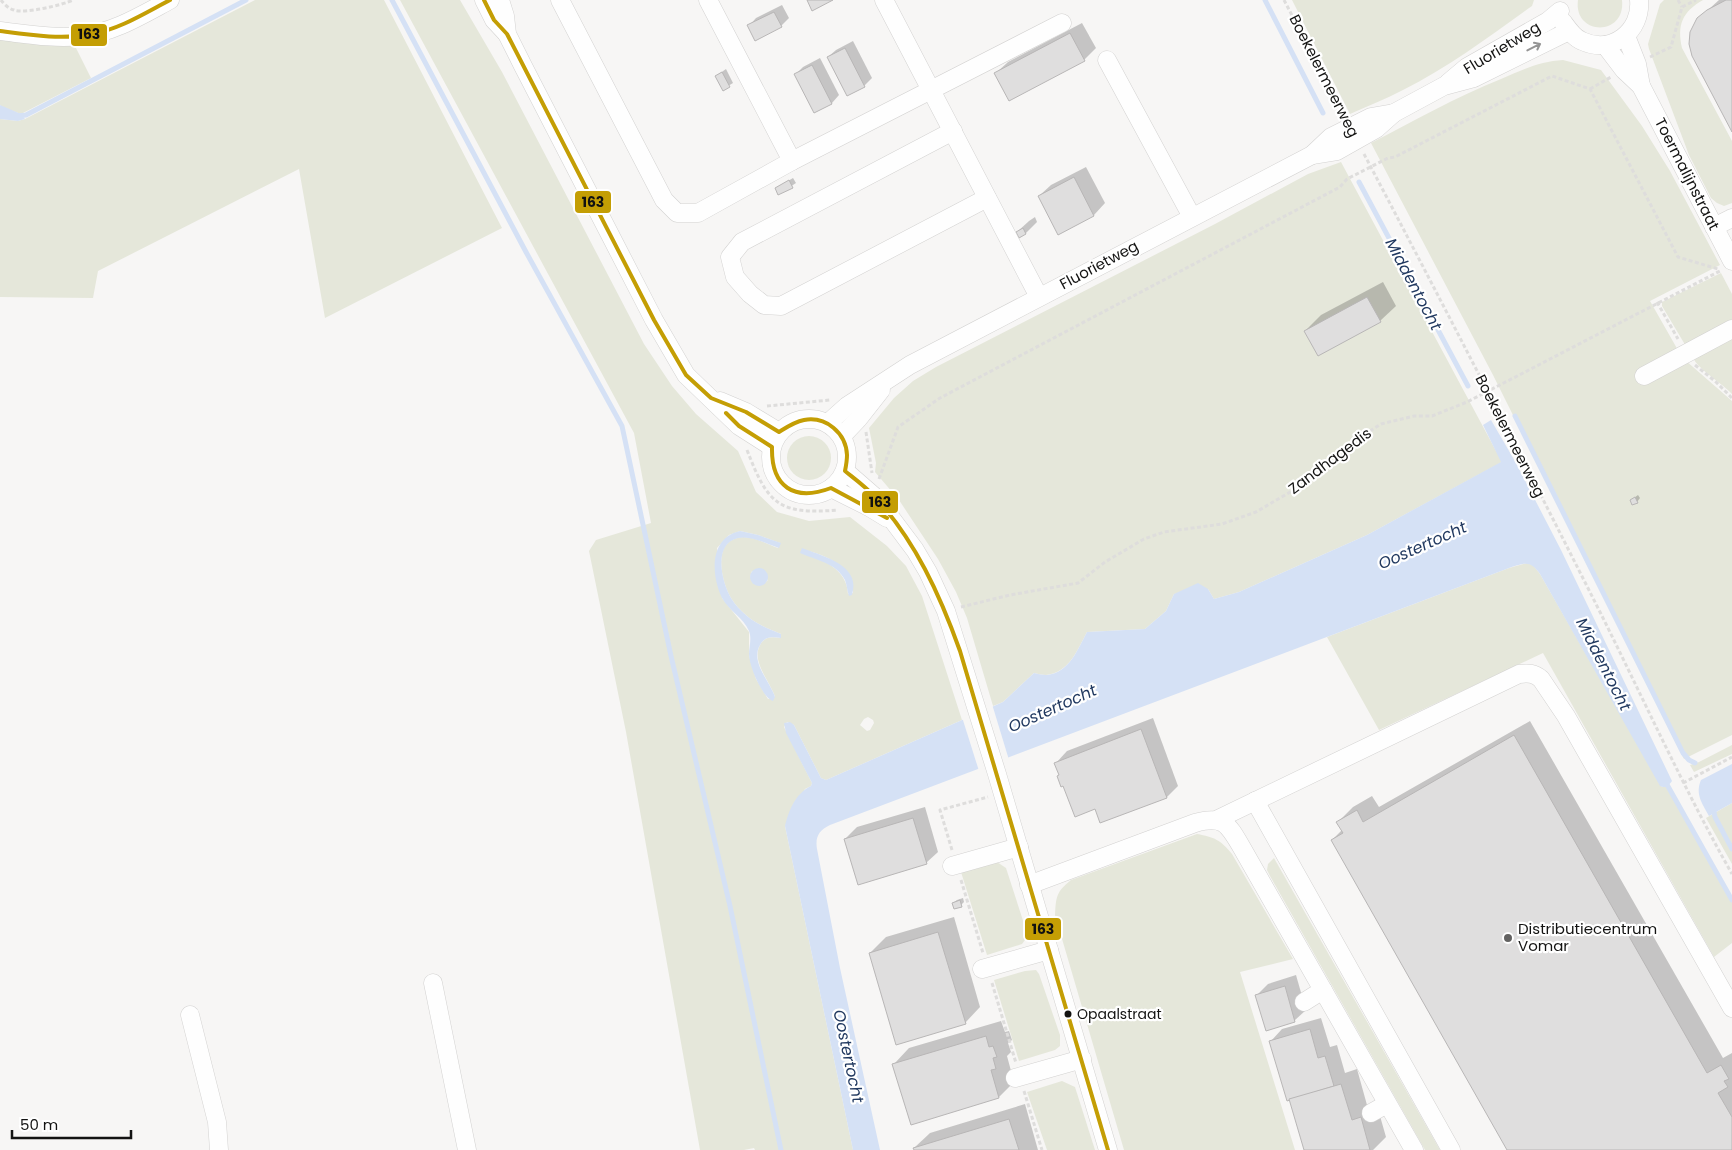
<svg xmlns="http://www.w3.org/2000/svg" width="1732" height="1150" font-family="Poppins,sans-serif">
<rect width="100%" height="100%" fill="#f7f6f5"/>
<!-- green -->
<g fill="#e5e7da" fill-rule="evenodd">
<path d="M255,0H384L502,228L325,318L299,169L98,271L93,298L0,297V119L18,121L25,119Z"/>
<path d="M400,0H460L502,72L644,344L672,386L696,414L738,451L756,492L777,512L809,521L850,517L887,546L906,566L922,596L962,720L826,780L821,778L794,725L787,722L784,727L812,783L811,786L805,789L785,826L853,1150H755L754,1148L744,1150H700L626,732L589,551L596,540L651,523L634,433ZM740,531L758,535L780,543L778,548C767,544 750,534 737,538C712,544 722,583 731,598C735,605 741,611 747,616C756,624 769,629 781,634L780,638C772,637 765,636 760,645C751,662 770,681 775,697L768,699L756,679L749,656V632L722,598L717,548L729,535ZM802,549C824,555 854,565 853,593L848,594C847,568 821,560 802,549ZM752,571L768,580L762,585L750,577ZM868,717L873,720L874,723L870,730L867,731L860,725L864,719Z"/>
<path d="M1292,0H1534L1532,6C1490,36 1449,67 1403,90C1386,99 1367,106 1350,114Z"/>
<path d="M1578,0H1622C1626,37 1573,36 1578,0Z"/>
<path d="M1664,0H1703C1682,12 1677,25 1682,48L1732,141V203L1724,206L1717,203L1711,198L1689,155L1649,49L1648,44L1660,4Z"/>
<path d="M0,39L42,45L75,46L91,78L21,114L2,107L0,105Z"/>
<path d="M1563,60L1601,70L1642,126L1670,171L1720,265L1650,301L1679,352L1685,360L1732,401V735L1684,759L1493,375L1371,143C1414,121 1456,97 1501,79C1522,70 1541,61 1563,60Z"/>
<path d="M1341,162L1502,462L1367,535L1239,592L1214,599L1208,589L1174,594L1166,611L1145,629L1087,632C1078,649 1069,673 1046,675C1043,675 1038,674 1034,673L1003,702L993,706L967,618L956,592L938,559L899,500L875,472L876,463L869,428L894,398L913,381L936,367L1215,224L1308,174Z"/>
<path d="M1721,273L1732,294V319L1727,327L1687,348L1662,306V302Z"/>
<path d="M1732,335V394C1721,382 1698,370 1692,356Z"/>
<circle cx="809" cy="458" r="22"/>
<path d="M1527,563L1533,565L1540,574L1662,787L1669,785L1732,897V943L1714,957L1543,653L1379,730L1327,637L1509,568Z"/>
<path d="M1732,745V754L1694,772L1690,765L1699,762Z"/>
<path d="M1732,803V864L1706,818Z"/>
<path d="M1197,834C1214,837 1221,840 1232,854L1293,959L1240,972L1295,1150H1124L1055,915C1056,897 1056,892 1071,880Z"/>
<path d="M1274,858L1440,1150H1425L1270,876L1267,870L1268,864Z"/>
<path d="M997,862L1006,868L1028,936L1022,944L987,955L961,872Z"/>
<path d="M1036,970L1039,974L1060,1035V1046L1055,1050L1019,1061L994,980L1025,971Z"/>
<path d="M1062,1081L1075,1087L1095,1150H1047L1027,1092Z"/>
</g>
<!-- water -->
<g fill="#d5e1f5">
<path d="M0,105L21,114L25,119L18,121L0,119Z"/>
<path d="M1491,420L1516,463L1561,550L1672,781C1669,785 1665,789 1660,786L1540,574C1530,560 1525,563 1509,568L830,825C819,830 815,837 817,849L840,968L880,1150H853L785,826C789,810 795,794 811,786L812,783L786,733L784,723L790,722L794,725L821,778L826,780L1003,702L1034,673C1038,674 1043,675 1047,675C1069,673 1078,649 1087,632L1145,629L1166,611L1174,594L1198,583L1208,589L1214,599L1239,592L1367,535L1501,462L1483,425Z"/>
<path d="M740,531L758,535L781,543L779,548C767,544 751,535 738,538C712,544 722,583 731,598C735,605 741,611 747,616C756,624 769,629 781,634V638C772,637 765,636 760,645C750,662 770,681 775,697L773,701C762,697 749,666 749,654C749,647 752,639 749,631C744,618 729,611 722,598C711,575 709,538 740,531Z"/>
<path d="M802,548C822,556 862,565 852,595L849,596C847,591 847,585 845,580C836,563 816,560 800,553Z"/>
<circle cx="759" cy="577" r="9"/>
<path d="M1732,764V803L1709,816C1702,803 1695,794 1701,780Z"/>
</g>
<!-- pier -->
<path fill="#f7f6f5" d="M992,704L1009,760L979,771L962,717Z"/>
<!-- shadow -->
<g fill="#0003">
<path d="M1719,0H1732V129L1698,19Z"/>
<path d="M782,5L789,18L781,26H749L756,18Z"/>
<path d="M1082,23L1096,48L1084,60L996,73L1008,62Z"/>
<path d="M853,41L872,78L864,86L848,94L828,57L836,50Z"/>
<path d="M820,58L839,95L832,103L815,112L795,75L803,67Z"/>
<path d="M726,69L733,83L723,89L716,76Z"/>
<path d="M1086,167L1105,203L1094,215L1058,233L1039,196L1051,185Z"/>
<path d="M793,178L796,183L779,194L776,188Z"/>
<path d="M1035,217L1037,222L1026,233L1020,237L1017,232L1029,221Z"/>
<path d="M1383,282L1396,306L1380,321L1305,331L1321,315Z"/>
<path d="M1638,495L1640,498L1637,502L1631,500Z"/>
<path d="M1153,718L1178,786L1167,797L1095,807L1060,774L1056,763L1067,751Z"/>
<path d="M1530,721L1723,1058L1732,1053V1150H1509L1332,840L1342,830L1338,822L1353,807L1372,796L1379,807Z"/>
<path d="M925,807L938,852L926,863L845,839L857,827Z"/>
<path d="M963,898L964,902L961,905L953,903L957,900Z"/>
<path d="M954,917L980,1007L965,1023L870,953L886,937Z"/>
<path d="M1296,975L1306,1010L1294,1021L1257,995L1268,984Z"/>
<path d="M1321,1018L1330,1047L1337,1045L1345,1073L1357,1069L1367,1105L1376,1102L1386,1137L1373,1150H1306L1271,1041L1282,1029Z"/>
<path d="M1001,1021L1005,1032L1009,1031L1012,1040L1008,1043L1011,1052L1007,1056L1014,1082L999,1097L894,1064L909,1048Z"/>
<path d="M1025,1104L1038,1150H915L914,1148L930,1133Z"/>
</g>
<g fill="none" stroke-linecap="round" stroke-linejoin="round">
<!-- stream -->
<g stroke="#d5e1f5" stroke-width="5">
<path d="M392,0L526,252L622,426L671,656L730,906L781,1150"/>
<path d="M1265,0L1323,113"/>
<path d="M17,116L26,115L246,0"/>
<path d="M1359,182L1468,386"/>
<path d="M1515,416L1683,753L1689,760L1695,763"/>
<path d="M1665,781L1732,900"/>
<path d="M1713,807L1715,817L1732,849"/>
</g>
</g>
<!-- building -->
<g fill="#dfdede" stroke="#b8b6b6">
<path d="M807,0H833L812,11Z"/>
<path d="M1726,0H1732V132L1692,56L1689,44L1690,32L1697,18L1707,10Z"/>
<path d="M774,12L782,27L755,41L747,25Z"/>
<path d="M1070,33L1085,61L1009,101L994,73Z"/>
<path d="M845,48L865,87L847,96L827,57Z"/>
<path d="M812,65L832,104L814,113L794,74Z"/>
<path d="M722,72L730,87L723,91L715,76Z"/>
<path d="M1074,177L1094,216L1058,235L1038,196Z"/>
<path d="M789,180L793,188L778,195L775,188Z"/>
<path d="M1023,228L1026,234L1019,238L1016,232Z"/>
<path d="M1367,297L1381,322L1318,356L1304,331Z"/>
<path d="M1635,497L1638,503L1632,505L1630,500Z"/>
<path d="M1141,729L1167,798L1100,823L1095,809L1075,817L1063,786L1061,787L1057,776L1059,775L1054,763Z"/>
<path d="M1514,735L1707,1073L1721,1065L1729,1079L1724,1081L1728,1087L1718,1093L1732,1117V1150H1507L1331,840L1343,833L1336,822L1357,810L1363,822Z"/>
<path d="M913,818L927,864L858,885L844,839Z"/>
<path d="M960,900L962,907L954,909L952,903Z"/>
<path d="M938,932L966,1024L896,1045L869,953Z"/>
<path d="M1285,986L1295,1022L1266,1031L1255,995Z"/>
<path d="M1310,1029L1318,1058L1325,1056L1334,1086L1287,1101L1269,1041Z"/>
<path d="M986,1036L989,1047L993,1046L997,1057L993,1058L996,1069L991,1070L999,1098L911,1125L892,1064Z"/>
<path d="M1341,1084L1352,1120L1361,1117L1370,1150H1304L1289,1099Z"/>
<path d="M1009,1119L1019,1150H914L913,1148Z"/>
</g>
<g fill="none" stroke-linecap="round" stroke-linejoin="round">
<defs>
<g id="minor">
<path d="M484,0L494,20L507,34"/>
<path d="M500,0L505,16L507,34L523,66L654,320L686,375L739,426L772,447"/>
<path d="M560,0L664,200L677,213H698L792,161L1062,23"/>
<path d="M708,0L792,161"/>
<path d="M884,0L1039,297"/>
<path d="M1563,22C1568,29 1574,38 1582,41C1612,55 1642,31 1639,0"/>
<path d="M0,31C26,34 55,39 81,36C113,33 142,15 170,0"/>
<path d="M1626,36L1637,64L1641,86"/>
<path d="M1605,45L1624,70L1641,86L1732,261"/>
<path d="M1107,60L1192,217"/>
<path d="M1448,83L1467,67L1548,21L1560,11"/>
<path d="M953,131L742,242L730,257L735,277L750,294L764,305L781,306L987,198"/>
<path d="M1312,155L1337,151L1376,129L1394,113L1444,86L1474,78L1569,31"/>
<path d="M1714,227L1732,218"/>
<path d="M1644,376L1732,329"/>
<path d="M720,401L746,412L779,432"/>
<circle cx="809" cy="457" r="38"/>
<path d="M828,423L847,406L910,365L1312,155L1331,137L1371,117L1394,113"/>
<path d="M842,436L859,418L881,390"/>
<path d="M845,471L876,498L915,550L928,572L946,611L997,774L1108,1150"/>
<path d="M831,488L869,507L887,518"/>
<path d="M1255,801L1451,1150"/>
<path d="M1218,819L1519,674C1529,673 1534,673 1541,679L1566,716L1732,1008"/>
<path d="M952,866L1019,847"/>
<path d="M1029,885L1195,823C1224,815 1228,824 1242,848L1414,1150"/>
<path d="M982,969L1049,950"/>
<path d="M433,983L467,1150"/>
<path d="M1304,1002L1323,990"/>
<path d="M190,1015L217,1122L219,1150"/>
<path d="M1015,1078L1082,1059"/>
<path d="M1371,1113L1387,1104"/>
</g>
</defs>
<!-- minor casing -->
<use href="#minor" stroke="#d3d2d1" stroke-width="19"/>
<!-- path -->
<g stroke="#dedddc" stroke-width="3" stroke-dasharray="4 2.5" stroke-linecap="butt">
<path d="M1,0C4,4 9,9 14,10C24,14 63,5 73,0"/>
<path d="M1284,0L1344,115"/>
<path d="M1678,0L1682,7"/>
<path d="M1650,57L1671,47L1682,7L1696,0"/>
<path d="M1590,89L1611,77"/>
<path d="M1364,154C1444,306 1523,459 1600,612C1644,700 1684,789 1732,874"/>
<path d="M1657,302L1678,339"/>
<path d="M1695,365L1716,382L1732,398"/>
<path d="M767,406L830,400"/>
<path d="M866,432L872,473"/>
<path d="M747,450C768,504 778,515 838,510"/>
<path d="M879,479L898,427L940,398L1340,187L1347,179L1388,158L1395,157L1552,76L1590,89L1678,257L1718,269"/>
<path d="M961,607L1010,595L1078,583L1105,562L1144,539L1164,532L1222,524L1256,512L1297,488L1343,448L1381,424L1414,416H1432L1467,402L1720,271"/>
<path d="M1683,783L1732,757"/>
<path d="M952,850L940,810L988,797"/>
<path d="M961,880L983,953"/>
<path d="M992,983L1016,1063"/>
<path d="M1024,1091L1042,1150"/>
</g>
<!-- minor -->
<use href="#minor" stroke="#fefefe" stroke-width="18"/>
<defs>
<g id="bus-1">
<path d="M484,0L494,20L507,34L654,320L686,375L711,398L746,412L779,432C787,427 794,422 804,420C826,416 846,433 847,455C847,460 846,466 845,471C855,479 866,487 874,496C915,540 940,595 960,651L1108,1150"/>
<path d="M0,31C30,35 62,40 92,34C120,29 145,13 170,0"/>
<path d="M726,413L739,426L772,447C771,487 794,502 831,488L887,518"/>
</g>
</defs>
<!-- bus-1 casing -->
<use href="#bus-1" stroke="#fff" stroke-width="8"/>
<!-- bus-1 -->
<use href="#bus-1" stroke="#c49e04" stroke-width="4"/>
</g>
<!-- one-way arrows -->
<defs><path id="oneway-shaft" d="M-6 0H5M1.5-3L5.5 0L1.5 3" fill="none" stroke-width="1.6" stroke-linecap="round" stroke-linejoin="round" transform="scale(1.25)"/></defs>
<use stroke="#949494" href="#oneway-shaft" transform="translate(1534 47) rotate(-27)"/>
<!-- markers -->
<circle fill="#636261" stroke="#fff" stroke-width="2" cx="1508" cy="938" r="5"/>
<circle fill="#131312" stroke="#fff" stroke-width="2" cx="1068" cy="1014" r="4.5"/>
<g text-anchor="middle" stroke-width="4.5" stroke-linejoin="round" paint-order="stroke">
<!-- bus labels -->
<g font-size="14" fill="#131312" stroke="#fff" text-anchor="start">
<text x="1077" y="1019">Opaalstraat</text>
</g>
<!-- street labels -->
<g font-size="15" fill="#131312" stroke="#fff">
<text transform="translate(1502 48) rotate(-31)" y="5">Fluorietweg</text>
<text transform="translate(1324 76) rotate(63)" y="5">Boekelermeerweg</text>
<text transform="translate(1687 174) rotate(63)" y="5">Toermalijnstraat</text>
<text transform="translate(1099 265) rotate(-28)" y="5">Fluorietweg</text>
<text transform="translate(1510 436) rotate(63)" y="5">Boekelermeerweg</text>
<text transform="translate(1330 461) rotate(-37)" y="5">Zandhagedis</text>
</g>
<!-- poi labels -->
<g font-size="15" fill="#131312" stroke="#fff" text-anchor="start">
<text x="1518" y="934">Distributiecentrum<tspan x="1518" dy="17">Vomar</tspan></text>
</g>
<!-- water labels -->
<g font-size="16" font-style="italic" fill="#213960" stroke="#fff">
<text transform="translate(1414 284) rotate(62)" y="6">Middentocht</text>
<text transform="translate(1422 545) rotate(-24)" y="6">Oostertocht</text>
<text transform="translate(1604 664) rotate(63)" y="6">Middentocht</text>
<text transform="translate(1052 708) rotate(-24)" y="6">Oostertocht</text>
<text transform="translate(849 1056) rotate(78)" y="6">Oostertocht</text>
</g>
</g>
<g stroke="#fff" stroke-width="2">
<rect x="70" y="23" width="38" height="24" rx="5" fill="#c49e04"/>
<rect x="574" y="190" width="38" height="24" rx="5" fill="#c49e04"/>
<rect x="861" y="490" width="38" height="24" rx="5" fill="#c49e04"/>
<rect x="1024" y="917" width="38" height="24" rx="5" fill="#c49e04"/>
</g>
<g font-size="14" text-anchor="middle" font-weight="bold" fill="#111">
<text x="89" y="39">163</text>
<text x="593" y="207">163</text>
<text x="880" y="507">163</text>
<text x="1043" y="934">163</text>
</g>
<!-- scale -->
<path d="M12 1130v8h119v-8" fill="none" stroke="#131312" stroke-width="2.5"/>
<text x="20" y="1130" font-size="15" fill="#131312" stroke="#ffffff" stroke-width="4" paint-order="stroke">50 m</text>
</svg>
